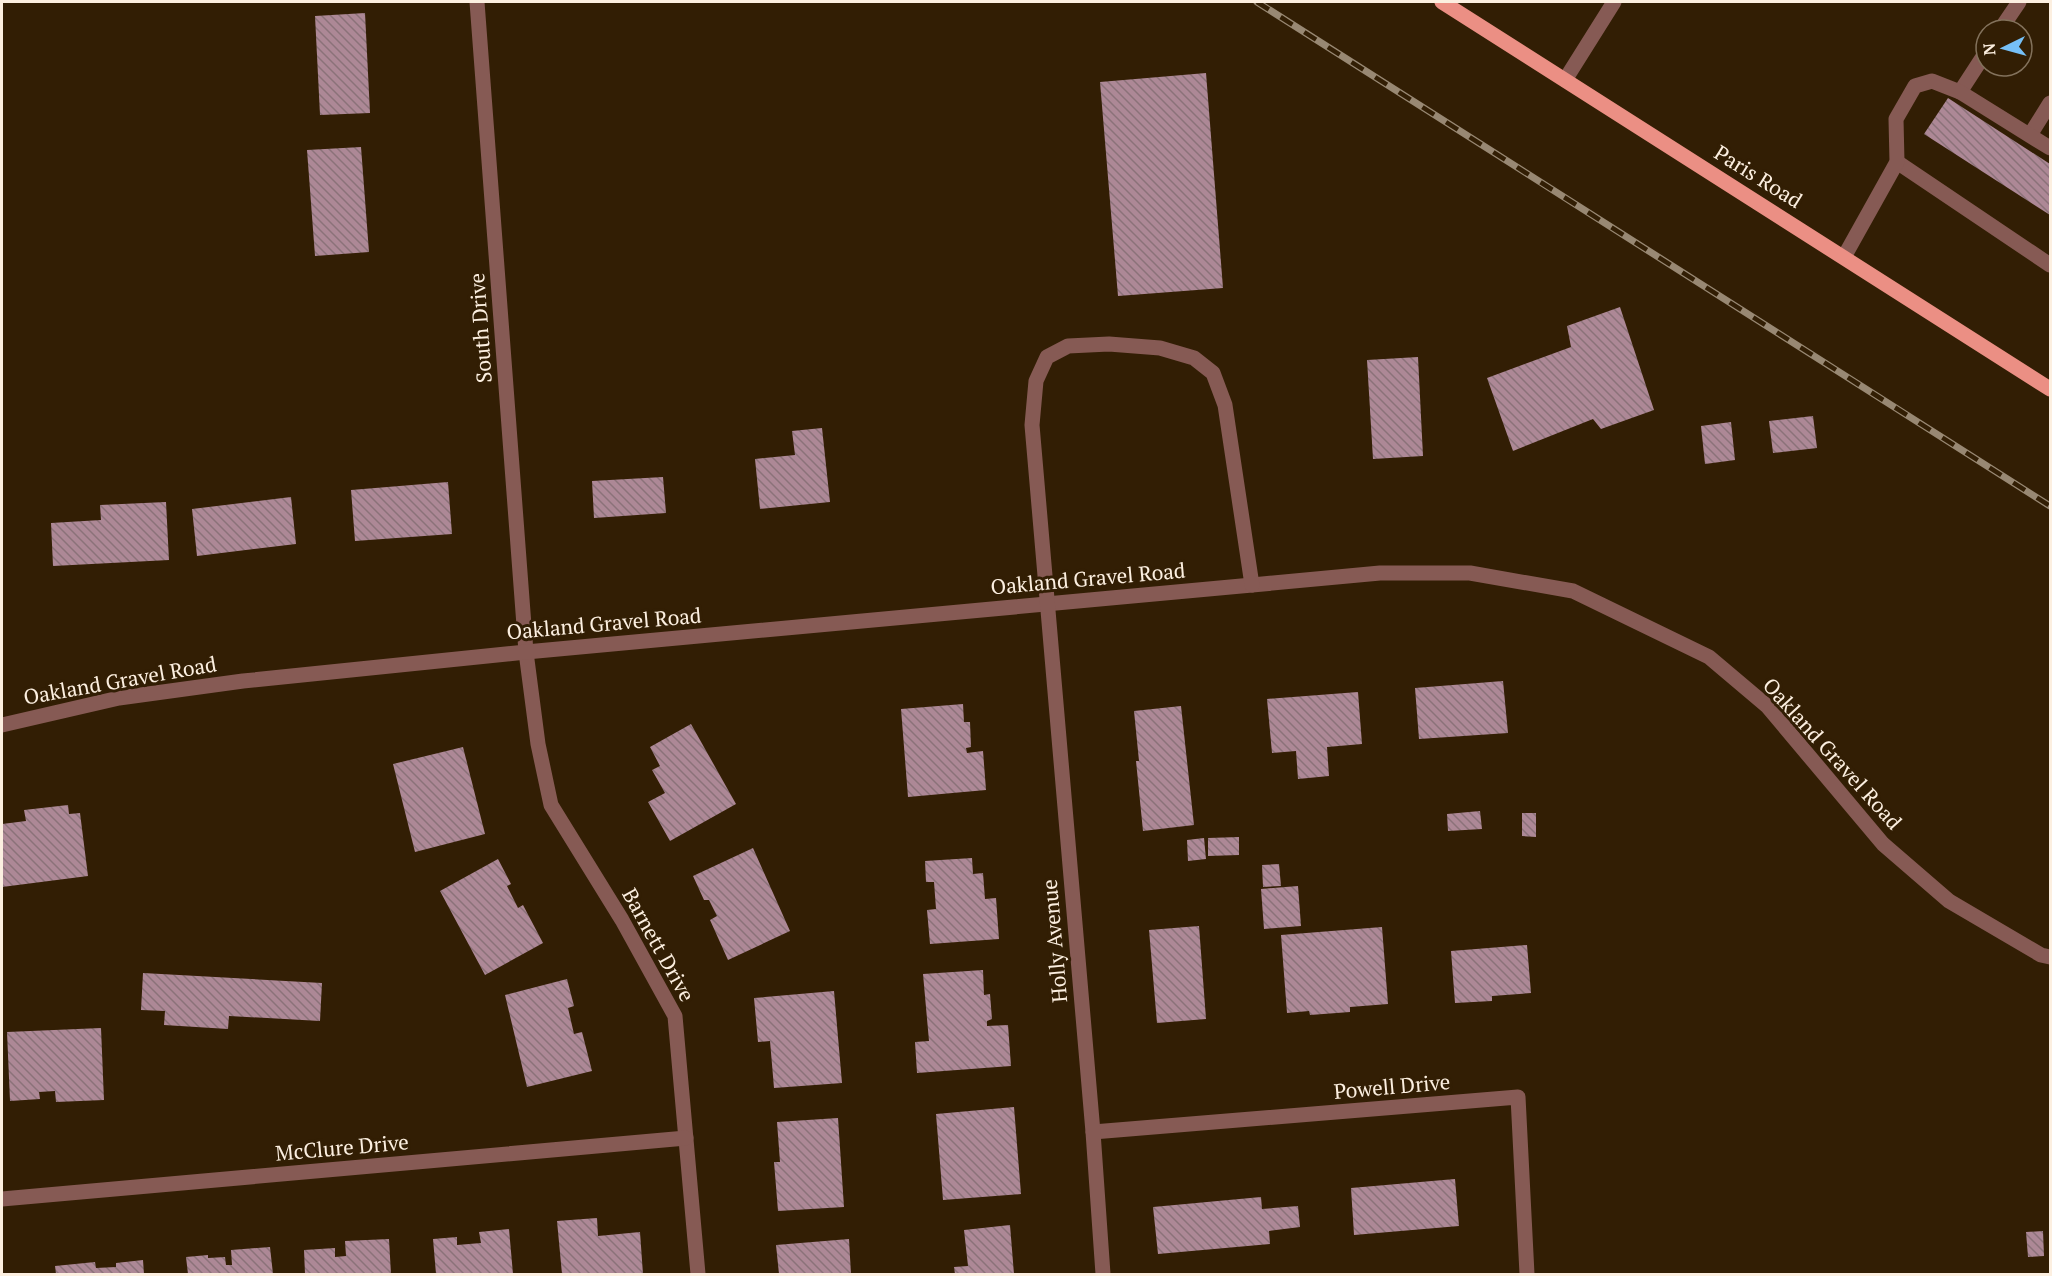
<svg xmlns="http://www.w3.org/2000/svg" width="2052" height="1276" font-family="'PT Serif',serif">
<defs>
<pattern id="building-back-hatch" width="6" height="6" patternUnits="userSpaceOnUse" patternTransform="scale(1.5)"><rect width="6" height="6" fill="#ad8896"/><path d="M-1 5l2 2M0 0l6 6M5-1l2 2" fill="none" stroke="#8b7279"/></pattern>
</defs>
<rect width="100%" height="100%" fill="#321e04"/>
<!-- building -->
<g fill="url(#building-back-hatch)">
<path d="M365,13L370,113L320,115L315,16Z"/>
<path d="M1206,73L1223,288L1118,296L1100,82Z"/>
<path d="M1948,98L2050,164V215L1924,134Z"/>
<path d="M361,147L369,252L315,256L307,150Z"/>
<path d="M1620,307L1654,410L1601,429L1593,419L1513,451L1487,378L1571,347L1567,326Z"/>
<path d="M1418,357L1423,456L1373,459L1367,360Z"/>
<path d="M1813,416L1817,448L1773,453L1769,421Z"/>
<path d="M1731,422L1735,460L1705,464L1701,426Z"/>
<path d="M822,428L830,502L760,509L755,459L795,455L792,431Z"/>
<path d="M663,477L666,513L594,518L592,481Z"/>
<path d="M448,482L452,534L355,541L351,490Z"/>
<path d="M291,497L296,544L197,556L192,509Z"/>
<path d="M166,502L169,560L53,566L51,523L101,520L100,505Z"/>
<path d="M1503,681L1508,733L1419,739L1415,688Z"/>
<path d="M1358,692L1362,744L1327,747L1329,776L1298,779L1296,751L1272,753L1267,699Z"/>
<path d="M963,704L964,722H970L971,747L966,748L967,753L983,751L986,790L908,797L901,709Z"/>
<path d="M1181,706L1194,825L1143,831L1136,761H1139L1134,711Z"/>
<path d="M691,724L736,804L670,841L648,802L665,793L652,770L660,766L650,747Z"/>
<path d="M463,747L485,834L415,852L393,764Z"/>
<path d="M68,805L69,814L80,813L88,876L2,887V824L26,821L24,810Z"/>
<path d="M1480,811L1482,829L1448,831L1447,814Z"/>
<path d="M1522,813H1536V837L1522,836Z"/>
<path d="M1239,837V855L1208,856V838Z"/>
<path d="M1204,838L1206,859L1188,861L1187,840Z"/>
<path d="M753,848L790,931L728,960L710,920L717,916L709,900H704L693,876Z"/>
<path d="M972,858L973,874L983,873L985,899L996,898L999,939L930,944L927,910L936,909L934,882H926L925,861Z"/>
<path d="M498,859L511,884L507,886L518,908L523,905L543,943L485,975L440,891Z"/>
<path d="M1279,864L1281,886L1263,887L1262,865Z"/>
<path d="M1298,886L1301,926L1264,929L1261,889Z"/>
<path d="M1199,926L1206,1019L1157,1023L1149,930Z"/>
<path d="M1382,927L1388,1004L1350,1007V1012L1310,1015L1309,1011L1287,1013L1281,935Z"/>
<path d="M1527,945L1531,993L1492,996V1001L1455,1003L1451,951Z"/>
<path d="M983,970L984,995L990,994L992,1019L987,1021V1026L1008,1025L1011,1066L917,1073L915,1042L929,1041L923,974Z"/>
<path d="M143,973L322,983L320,1021L229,1016L228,1029L164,1025L165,1011L141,1010Z"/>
<path d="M567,979L574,1006L568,1008L574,1034L582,1032L592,1071L527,1087L505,995Z"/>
<path d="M834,991L842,1083L774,1088L770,1041L758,1042L754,998Z"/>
<path d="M101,1028L104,1100L56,1102L55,1091L39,1092L40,1099L10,1101L7,1032Z"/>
<path d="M1014,1107L1021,1194L943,1200L936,1114Z"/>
<path d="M838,1118L844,1207L778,1211L774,1162H780L777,1122Z"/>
<path d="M1455,1179L1459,1226L1354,1235L1351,1188Z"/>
<path d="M1261,1197L1262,1209L1298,1206L1300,1227L1269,1231L1270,1244L1158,1254L1153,1207Z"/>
<path d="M597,1218L598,1236L640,1232L643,1274H562L557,1221Z"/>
<path d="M1010,1225L1014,1274H955L954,1267L968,1266L964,1230Z"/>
<path d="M509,1229L513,1274H436L433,1239L457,1237V1245L481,1243L479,1232Z"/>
<path d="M2043,1231L2044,1256L2028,1257L2026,1232Z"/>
<path d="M389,1239L391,1274H305L304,1250L335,1248V1257L346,1256L345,1241Z"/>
<path d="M849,1239L851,1274H779L776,1245Z"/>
<path d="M270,1247L273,1274H188L186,1257L208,1255V1258L225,1257L226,1265H232L231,1250Z"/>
<path d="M143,1260L144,1274H56L55,1266L95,1262L96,1268L116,1267V1263Z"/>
</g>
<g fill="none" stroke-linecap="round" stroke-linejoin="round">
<!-- minor -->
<g stroke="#865a54" stroke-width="15">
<path d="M477,2L526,652L538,744L551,805L622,920L675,1016L698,1274"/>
<path d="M2000,30L2019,2"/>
<path d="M1565,80L1614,2"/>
<path d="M1960,92L1986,52"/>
<path d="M2030,135L2050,103"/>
<path d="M1897,162L2050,265"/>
<path d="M1844,257L1897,162L1896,119L1915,86L1932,81L1960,92L2050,148"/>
<path d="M2,725L119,698L243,681L526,652L1252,585L1380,573H1470L1573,591L1709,657L1767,706L1883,844L1949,901L2041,955L2050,957"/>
<path d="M1093,1132L1518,1097L1527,1274"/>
<path d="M2,1199L686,1138"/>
<path d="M1103,1274L1093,1132L1032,425L1036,381L1047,357L1068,346L1109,344L1160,348L1194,358L1213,373L1225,405L1252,585"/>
</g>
<!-- major -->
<path stroke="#eb8f84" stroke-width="15" d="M1442,2L2050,389"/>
<defs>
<path id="rail" d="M1257,2L2050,506"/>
</defs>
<!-- rail casing -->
<use href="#rail" stroke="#988873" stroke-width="7"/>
<!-- rail -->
<use href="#rail" stroke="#321e04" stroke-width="4.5" stroke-dasharray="14" stroke-linecap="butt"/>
</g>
<g text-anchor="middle" stroke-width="6" stroke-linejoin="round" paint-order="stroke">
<!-- street labels -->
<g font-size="21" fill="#fcefe0" stroke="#321e04">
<text transform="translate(1758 177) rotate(32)" y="7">Paris Road</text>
<text transform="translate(481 328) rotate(-94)" y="7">South Drive</text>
<text transform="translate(1088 579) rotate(-5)" y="7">Oakland Gravel Road</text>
<text transform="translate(604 624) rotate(-5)" y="7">Oakland Gravel Road</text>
<text transform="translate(120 681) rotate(-10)" y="7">Oakland Gravel Road</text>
<text transform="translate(1832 754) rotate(48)" y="7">Oakland Gravel Road</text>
<text transform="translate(1055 941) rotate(-95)" y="7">Holly Avenue</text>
<text transform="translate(658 945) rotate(61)" y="7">Barnett Drive</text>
<text transform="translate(1392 1087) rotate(-5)" y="7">Powell Drive</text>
<text transform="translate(342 1148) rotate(-5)" y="7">McClure Drive</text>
</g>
</g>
<!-- border -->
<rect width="2052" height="1276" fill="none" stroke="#fcefe0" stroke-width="6"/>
<!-- north arrow -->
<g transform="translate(2004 48) rotate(265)"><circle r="28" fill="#321e04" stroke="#83725c" stroke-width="1.5"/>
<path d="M0-4.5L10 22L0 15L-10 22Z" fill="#76c0f7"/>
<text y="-9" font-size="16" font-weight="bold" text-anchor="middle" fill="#fcefe0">N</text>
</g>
</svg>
